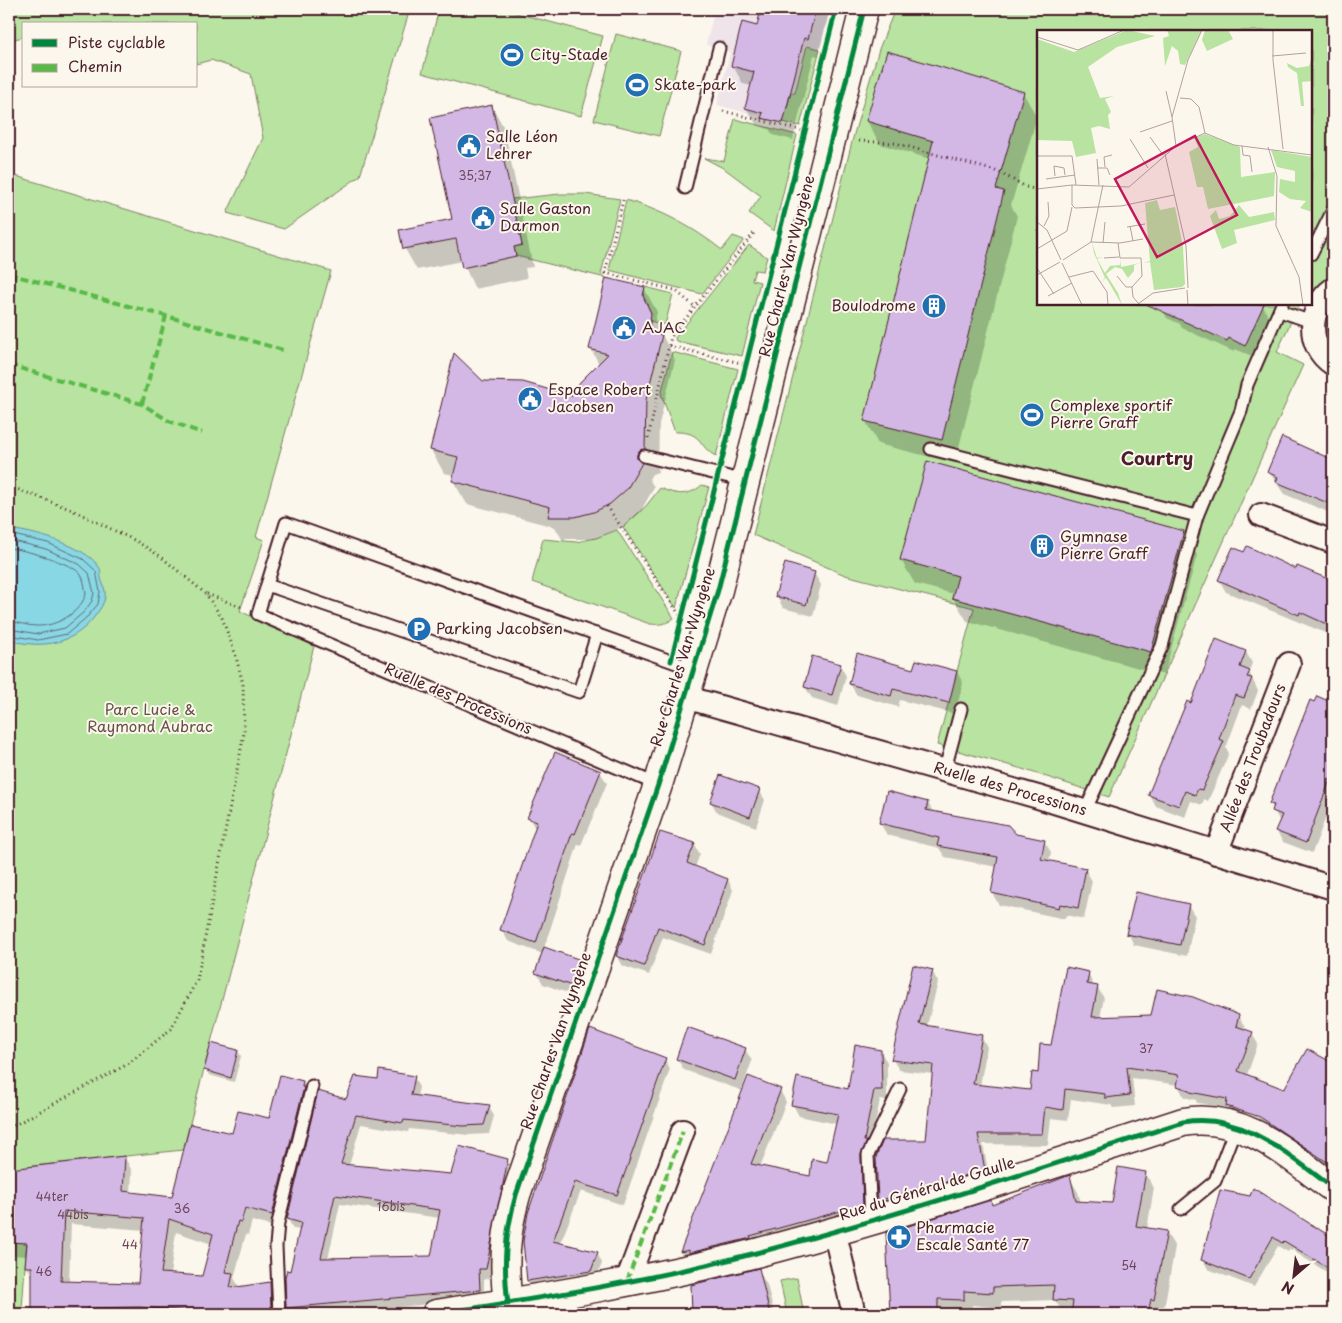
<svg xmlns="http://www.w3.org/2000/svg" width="1342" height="1323" font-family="'Playpen Sans',sans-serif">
<rect width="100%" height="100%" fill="#fbf7ec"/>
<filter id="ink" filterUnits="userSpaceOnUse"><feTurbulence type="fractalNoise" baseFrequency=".02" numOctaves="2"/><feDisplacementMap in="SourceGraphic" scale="10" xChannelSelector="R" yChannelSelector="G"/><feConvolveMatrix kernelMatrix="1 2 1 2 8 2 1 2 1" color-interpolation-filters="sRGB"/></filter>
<g filter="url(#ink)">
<!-- built -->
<path fill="#efe4ea" d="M715,9H830L800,126L717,105L730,52L706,45Z"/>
<!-- green -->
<g fill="#b8e3a0" stroke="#818166">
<path d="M9,9H410L360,176L284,229L227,213L263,138L251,74L211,60L196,64V24H24V37L9,40Z"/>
<path d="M439,9H501L603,36L581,116L422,73Z"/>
<path d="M895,9H1333V278L1312,296L1311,31H1038V304H1299L1277,352L1303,365L1109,797L1019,768L937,745L974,608L845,575L753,535L854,134L879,49Z"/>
<path d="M616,34L681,51L659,136L594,120Z"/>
<path d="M807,46L820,49L800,126L783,122L791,93H795Z"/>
<path d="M735,119L797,135L774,231L749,213L761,196L725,169L704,158L724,161Z"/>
<path d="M9,174L331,271L256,537L264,540L240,611L314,646L183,1150L32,1166L22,1310H9Z"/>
<path d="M560,194H585L620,199L601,274L606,278L516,256L514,247L522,245L512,199Z"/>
<path d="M626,200C661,210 693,227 722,250L733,236L744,240L702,294L609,270Z"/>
<path d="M749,245L767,257L763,271L755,270L752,280L760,282L742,356L676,341L675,338Z"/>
<path d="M645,287L673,294L665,325L646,320L651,313L643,296Z"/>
<path d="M1333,304V349C1321,335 1323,318 1333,304Z"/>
<path d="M672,352L738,369L716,456C699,449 704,431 675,432L661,394Z"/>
<path d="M702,485L709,487L676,608L623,527L646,506L660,488C676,495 688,497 702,485Z"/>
<path d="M617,530L674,618C667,624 660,625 650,624L532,582L543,539L576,542L596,538Z"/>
<path d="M797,1278L804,1314H787L780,1281Z"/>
</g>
<!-- water -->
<path fill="#88d7e4" stroke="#6f8d9a" d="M9,529C33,532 85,545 99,567C102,571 100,574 101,578C102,583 105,587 105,592C106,602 100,609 95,616C74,645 41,649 9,640Z"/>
<!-- shadow -->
<g fill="#0003" fill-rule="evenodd">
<path d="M762,9H830L818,56L814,55L793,140L773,135L769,129L757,125L746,108L752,86L743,84L733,66L758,27Z"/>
<path d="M1023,93L1037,117L1011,205L1017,216L955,463L878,444L865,420L930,159L880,144L867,121Z"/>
<path d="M492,106L504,128L533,267L525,268L527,278L475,289L462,261L417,270L405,249L453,220Z"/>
<path d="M644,288L657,312L655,321L675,360L659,424L658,472L652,474L649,479L654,487L640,513L623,527L594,539H562L555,527L467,504L453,481L454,475L444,473L431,450L482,382L571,398L599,364L591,349Z"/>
<path d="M1162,304H1257L1263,306L1269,318L1252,356L1235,349L1234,352L1182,328L1180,324L1167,318L1161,307Z"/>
<path d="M1333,459V514L1284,494L1269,472L1332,461Z"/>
<path d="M1184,532L1197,555L1164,675L967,621L953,598L954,594L915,584L901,560Z"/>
<path d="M1298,567L1333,583V636L1226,592L1219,580L1297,570Z"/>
<path d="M814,573L821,585L813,616L783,608L777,596Z"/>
<path d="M1246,652L1252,663L1249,672L1258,691L1251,709L1242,705L1226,748L1229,753L1208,801L1204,799L1202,805L1191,801L1185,817L1156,806L1150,795L1191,704Z"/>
<path d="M840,665L846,676L838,706L812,698L805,687Z"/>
<path d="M914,670L957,672L963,683L955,714L900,700L898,707L857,695L850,684Z"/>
<path d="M1333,685V799L1312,853L1283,842L1276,831L1280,822L1271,804L1315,703L1327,702Z"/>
<path d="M600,772L607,783L581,845L578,844L544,948L580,961L587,973L578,997L543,984L537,973L543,954L508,941L502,930L536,830L529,818Z"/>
<path d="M759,790L765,800L756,827L717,812L711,802Z"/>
<path d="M928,803L933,812L1016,835L1044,841L1051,852L1049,862L1085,869L1092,881L1084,919L1066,915L1065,919L999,905L992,893L997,867L945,857L939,848L887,835L880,823Z"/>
<path d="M694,844L700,854L695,867L728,880L733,890L711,954L663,937L649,975L623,966L617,956Z"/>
<path d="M1188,905L1195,916L1187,956L1134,945L1128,933Z"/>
<path d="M932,971L938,982L927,1026L981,1036L987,1047L980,1086L1031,1091L1088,973L1094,987H1097L1104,998L1100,1018L1238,1016L1245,1027L1244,1030L1252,1034L1258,1044L1247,1075L1284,1090L1308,1050L1333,1064V1172L1234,1117L1228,1108L1197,1103L1196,1100L1184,1097L1178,1085L1132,1078L1135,1106L1113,1108L1111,1105L1071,1099L1068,1120L1051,1118L1048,1145L983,1144L990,1181L885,1212L879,1201L877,1157L927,1141L933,1074L899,1070L893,1060ZM1232,1107L1266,1118V1120L1232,1110Z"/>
<path d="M745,1049L752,1061L742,1089L780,1090L786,1102L760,1167L811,1178L828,1163L837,1124L799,1116L793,1105L850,1091L880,1051L887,1062V1101L880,1100L870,1149L869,1216L687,1263L681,1252L743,1091L684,1070L677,1059Z"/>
<path d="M238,1051L241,1056L234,1082L209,1075L206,1070Z"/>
<path d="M665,1059L670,1069L623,1205L581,1191L560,1244L597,1253L602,1263L596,1280L534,1291L528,1281L524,1241Z"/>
<path d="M414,1078L419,1087L417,1097L489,1107L494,1116L489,1134L469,1135L409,1129L408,1132L361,1124L349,1166L452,1175L507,1160L513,1169L491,1278L484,1279V1299L325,1314H291L287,1308L286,1277L291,1272L301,1230L293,1229L288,1219L347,1101L379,1081ZM340,1204L440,1218L432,1257L328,1259Z"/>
<path d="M302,1082L310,1095L279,1228L252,1221L248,1235L246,1234L234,1278L240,1288L269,1283L277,1296L278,1314H34L33,1278L27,1266V1256L9,1255L10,1170L125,1158L132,1171L131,1193L173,1198L233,1134L269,1120ZM71,1224L144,1230L140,1284L69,1282ZM176,1232L212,1244L203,1277L170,1275Z"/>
<path d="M1145,1173L1154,1188L1147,1229L1166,1232L1175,1247L1163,1314H1063L1055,1300L1001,1302V1308L972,1305V1314H891L887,1234L990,1202L993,1206L1069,1177L1078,1192L1081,1203L1113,1204Z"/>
<path d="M1253,1190L1333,1239V1276L1290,1249L1288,1252L1278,1246L1254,1287L1208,1269L1203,1260L1250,1198Z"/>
<path d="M758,1270L767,1285L774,1314H693L692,1286Z"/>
</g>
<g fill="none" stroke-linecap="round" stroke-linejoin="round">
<!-- shore -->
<g stroke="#636975" stroke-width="1">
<path d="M9,534L48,543L83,559L96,571L100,592L98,604L88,616L67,634L38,640L9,635"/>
<path d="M9,540L46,549L79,564L89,573L94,593L92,601L84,612L65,628L38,634L9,629"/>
<path d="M9,548C22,549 74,563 81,575C84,579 85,589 86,594C80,613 56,627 36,626C27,626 18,622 9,621"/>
</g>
</g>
<!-- building -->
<g fill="#d3b8e6" stroke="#4a1f2b" fill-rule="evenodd">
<path d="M761,9H816L808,39L804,38L783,123L761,118L763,113L745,108L754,72L731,66L742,22L757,26Z"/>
<path d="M887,51L1024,92L996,189L1004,191L942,440L864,421L933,141L866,121Z"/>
<path d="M492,105L522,245L514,247L516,256L462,268L456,239L403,249L399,230L452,219L430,118Z"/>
<path d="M606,278L645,287L643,296L651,313L649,332L662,335L646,400L645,449L637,454V459L642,463L627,489L610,504L594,512L575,517H548L550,507L452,481L458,457L430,450L454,353L483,381L523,382L571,396L580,382L608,354L589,349Z"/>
<path d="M1146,304H1264L1245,346L1229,338L1227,341Z"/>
<path d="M1282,437L1333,460V505L1276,482L1278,477L1267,472Z"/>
<path d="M927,461L1184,531L1151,652L952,598L958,576L900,560Z"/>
<path d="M1247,546L1296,569L1297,566L1333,581V627L1300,612L1299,615L1218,580L1233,547L1244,552Z"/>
<path d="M785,563L815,572L806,605L775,596Z"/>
<path d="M1216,639L1246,651L1240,667L1250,671L1247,677L1252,678L1244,698L1235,695L1219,739L1224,741L1202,790L1198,789L1195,795L1185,791L1179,806L1148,795L1187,701L1191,703Z"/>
<path d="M857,653L913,669L916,660L957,671L949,703L893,689L891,696L849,684Z"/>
<path d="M812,656L841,664L832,695L804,687Z"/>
<path d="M1317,696L1333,703V772L1306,843L1275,831L1282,815L1272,811L1274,805L1269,804L1310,700L1314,702Z"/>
<path d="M555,752L601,771L575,834L572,833L536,943L500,930L537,822L527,818Z"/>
<path d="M720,775L760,789L750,817L710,802Z"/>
<path d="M887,791L928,802L926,810L1008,825L1016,834L1045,840L1041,859L1086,868L1078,908L1060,904L1059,908L991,893L998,857L937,846L939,838L879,823Z"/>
<path d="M660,832L695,843L687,863L728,879L705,945L658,927L644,966L616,956Z"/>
<path d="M1136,892L1189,904L1180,945L1126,934Z"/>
<path d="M544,947L581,960L572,986L535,973Z"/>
<path d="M913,965L933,970L919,1024L982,1035L973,1084L1030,1090L1032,1072L1038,1073L1040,1044L1051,1045L1066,967L1089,972L1087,984L1098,986L1092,1017L1151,1015L1157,989L1193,997L1239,1015L1236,1026L1253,1032L1238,1071L1284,1089L1307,1049L1333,1063V1166L1260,1117L1226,1106L1227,1099L1190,1092L1189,1090L1177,1086L1179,1075L1127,1067L1130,1095L1105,1098V1094L1065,1089L1063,1110L1045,1107L1042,1134H978L985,1170L878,1201L876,1157L883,1140H926L933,1065L891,1060Z"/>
<path d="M687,1027L746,1048L735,1080L676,1059Z"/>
<path d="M590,1029L666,1058L617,1195L575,1182L553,1241L598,1252L591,1271L527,1281L523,1241L528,1213Z"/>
<path d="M211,1043L238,1050L231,1078L204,1070Z"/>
<path d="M855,1045L881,1050L882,1090H874L864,1141H867L861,1155L863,1205L750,1236L751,1238L689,1253V1250L680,1252L748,1076L781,1089L751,1164L810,1176L812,1159L827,1162L838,1114L791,1105L797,1077L848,1089Z"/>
<path d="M379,1070L415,1076L411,1095L490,1105L484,1125L463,1126L404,1120L403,1123L356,1115L341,1164L451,1174L459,1146L508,1159L486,1269H479L480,1290L286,1308L285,1277L287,1270L290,1271L301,1223L287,1219L318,1091L346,1099L355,1076L378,1079ZM335,1195L440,1210L431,1256L321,1258Z"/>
<path d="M280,1075L303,1081L302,1087H304L272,1215L245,1208L241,1222L238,1221L225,1272L233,1273L230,1288L270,1282L271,1310L247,1314H229L139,1307L87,1308V1314H32V1267H25L27,1243L9,1242V1169L125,1156L123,1191L172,1197L190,1124L232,1133L238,1111L269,1118ZM64,1211L144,1218L138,1283L61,1281ZM169,1219L213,1234L202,1276L161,1273Z"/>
<path d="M1118,1167L1146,1172L1136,1226L1167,1231L1154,1300L1151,1299L1148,1314H1071L1073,1301L1053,1300L1054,1285L993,1287V1293L964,1291V1300L938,1299V1314H890L886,1233L991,1200L992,1205L1070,1175L1076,1201L1112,1203Z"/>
<path d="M1253,1188L1333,1238V1271L1284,1241L1282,1243L1273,1237L1249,1279L1201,1260L1220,1190L1250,1196Z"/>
<path d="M759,1268L770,1314H692L691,1285Z"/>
</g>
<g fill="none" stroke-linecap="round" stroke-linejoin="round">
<defs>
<g id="service">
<path d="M685,188L719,48"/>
<path d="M1311,254L1333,210"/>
<path d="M1280,311L1312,322"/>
<path d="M931,449L1197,516"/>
<path d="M644,456L745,481"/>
<path d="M267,585L579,692L597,634"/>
<path d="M945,769L961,709"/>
<path d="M658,785L258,614L286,523L693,669"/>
<path d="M1085,811L1162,646L1197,516L1241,411L1247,385L1282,304"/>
<path d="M1181,1209L1215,1181L1236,1126"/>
<path d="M871,1220L868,1155L900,1089"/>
<path d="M279,1314L276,1246L278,1223L312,1086"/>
</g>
<g id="minor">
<path d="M1333,289C1308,307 1305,346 1333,364"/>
<path d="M1261,515L1333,542"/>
<path d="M685,697L1038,797L1333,888"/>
<path d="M1216,853L1289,664"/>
<path d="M834,1230L854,1314"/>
<path d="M627,1281L683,1131"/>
</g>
<g id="tertiary">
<path d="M508,1304C503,1264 505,1234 516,1195L658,785L718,590L864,9"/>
<path d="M436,1314C543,1298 651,1280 756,1253C900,1215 1042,1168 1183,1122C1243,1112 1288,1155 1333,1188"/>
</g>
</defs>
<!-- service casing -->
<use href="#service" stroke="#4a1f2b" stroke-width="15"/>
<!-- minor casing -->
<use href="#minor" stroke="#4a1f2b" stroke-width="26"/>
<!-- tertiary casing -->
<use href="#tertiary" stroke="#4a1f2b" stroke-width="31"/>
<!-- path -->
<g stroke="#4a1f2b" stroke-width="3" stroke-dasharray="1 4" stroke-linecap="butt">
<path d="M723,111L804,131"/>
<path d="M859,141L895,143L999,172L1026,187L1038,190"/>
<path d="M623,200L605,273L675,290L695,307"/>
<path d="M669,346L745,364"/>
<path d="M648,438L671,337L754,233"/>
<path d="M9,486L70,509L136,541L160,556L206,594L222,618L235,653L243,684L244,733L197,980L171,1029L128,1064L9,1128"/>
<path d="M607,506L681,617"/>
<path d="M207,594L241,607"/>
</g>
<!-- service -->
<use href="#service" stroke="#fbf7ec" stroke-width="11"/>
<!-- minor -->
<use href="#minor" stroke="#fbf7ec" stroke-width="22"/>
<!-- tertiary -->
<use href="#tertiary" stroke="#fbf7ec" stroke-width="28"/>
<!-- quiet -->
<g stroke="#58b947" stroke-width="4" stroke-dasharray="8 4" stroke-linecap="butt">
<path d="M9,274L166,316L286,351"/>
<path d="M9,365L142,404L169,421L202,433"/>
<path d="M142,404L166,316"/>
<path d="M627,1281L683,1131"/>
</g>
<defs>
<g id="cycleway">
<path d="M671,661L836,9"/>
<path d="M508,1304C503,1264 505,1234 516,1195L658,785L718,590L864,9"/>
<path d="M436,1314C543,1298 651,1280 756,1253C900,1215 1042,1168 1183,1122C1243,1112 1288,1155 1333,1188"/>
</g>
</defs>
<!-- cycleway casing -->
<use href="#cycleway" stroke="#fbf7ec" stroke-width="8"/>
<!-- cycleway -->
<use href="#cycleway" stroke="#00873e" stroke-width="5"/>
</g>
</g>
<!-- icons -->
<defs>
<symbol id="stadium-disc" viewBox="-11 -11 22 22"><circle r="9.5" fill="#1f6fb2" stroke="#fbf7ec"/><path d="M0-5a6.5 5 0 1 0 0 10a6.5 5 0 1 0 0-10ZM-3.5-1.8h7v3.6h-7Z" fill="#fff"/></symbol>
<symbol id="civic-disc" viewBox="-11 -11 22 22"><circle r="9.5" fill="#1f6fb2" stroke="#fbf7ec"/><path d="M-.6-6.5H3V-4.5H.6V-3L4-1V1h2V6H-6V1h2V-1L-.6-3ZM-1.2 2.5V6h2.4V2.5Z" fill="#fff"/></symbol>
<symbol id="building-disc" viewBox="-11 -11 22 22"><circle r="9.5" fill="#1f6fb2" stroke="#fbf7ec"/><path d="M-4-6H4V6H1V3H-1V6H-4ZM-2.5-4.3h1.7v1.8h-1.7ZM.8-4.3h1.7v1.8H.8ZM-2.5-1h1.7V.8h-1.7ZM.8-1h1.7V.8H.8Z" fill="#fff"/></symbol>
<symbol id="parking-disc" viewBox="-11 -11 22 22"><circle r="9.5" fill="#1f6fb2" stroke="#fbf7ec"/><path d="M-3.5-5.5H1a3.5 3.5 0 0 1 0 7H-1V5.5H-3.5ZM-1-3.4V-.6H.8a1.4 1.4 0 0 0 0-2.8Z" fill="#fff"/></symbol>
<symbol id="pharmacy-disc" viewBox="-11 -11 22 22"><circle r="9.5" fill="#1f6fb2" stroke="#fbf7ec"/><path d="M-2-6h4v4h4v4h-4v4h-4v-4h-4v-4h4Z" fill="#fff"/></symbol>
</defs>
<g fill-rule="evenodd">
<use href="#stadium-disc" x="498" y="41" width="28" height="28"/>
<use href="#stadium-disc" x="623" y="71" width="28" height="28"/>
<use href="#civic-disc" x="455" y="132" width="28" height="28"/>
<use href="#civic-disc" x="469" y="204" width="28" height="28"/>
<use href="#building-disc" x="920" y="292" width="28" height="28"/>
<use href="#civic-disc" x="610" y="314" width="28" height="28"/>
<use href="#civic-disc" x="516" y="385" width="28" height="28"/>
<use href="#stadium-disc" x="1018" y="401" width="28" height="28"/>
<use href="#building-disc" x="1028" y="532" width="28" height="28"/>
<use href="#parking-disc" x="405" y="615" width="28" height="28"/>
<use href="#pharmacy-disc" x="885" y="1223" width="28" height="28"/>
</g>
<g text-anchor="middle" stroke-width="4" stroke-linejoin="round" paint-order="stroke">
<!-- number labels -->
<g font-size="12" fill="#6c455a">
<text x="475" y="180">35;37</text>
<text x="1146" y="1053">37</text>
<text x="52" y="1201">44ter</text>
<text x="391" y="1211">16bis</text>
<text x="182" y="1213">36</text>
<text x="73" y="1219">44bis</text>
<text x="130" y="1249">44</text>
<text x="1129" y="1270">54</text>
<text x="44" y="1276">46</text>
</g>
<!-- poi labels -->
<g font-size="15" fill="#4a1f2b" stroke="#fbf7ec" text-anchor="start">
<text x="530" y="60">City-Stade</text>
<text x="654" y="90">Skate-park</text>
<text x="486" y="142">Salle Léon<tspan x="486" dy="17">Lehrer</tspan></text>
<text x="500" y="214">Salle Gaston<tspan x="500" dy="17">Darmon</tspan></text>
<text x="916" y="311" text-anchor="end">Boulodrome</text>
<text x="642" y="333">AJAC</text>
<text x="548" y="395">Espace Robert<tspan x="548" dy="17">Jacobsen</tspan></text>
<text x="1050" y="411">Complexe sportif<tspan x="1050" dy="17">Pierre Graff</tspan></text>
<text x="1060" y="542">Gymnase<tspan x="1060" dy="17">Pierre Graff</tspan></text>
<text x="436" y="634">Parking Jacobsen</text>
<text x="916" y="1233">Pharmacie<tspan x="916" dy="17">Escale Santé 77</tspan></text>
</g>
<!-- street labels -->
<g font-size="15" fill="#4a1f2b" stroke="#fbf7ec">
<text transform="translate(787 266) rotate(-76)" y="5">Rue Charles Van Wyngène</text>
<text transform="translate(683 657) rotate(-73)" y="5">Rue Charles Van Wyngène</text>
<text transform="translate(458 699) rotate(23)" y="5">Ruelle des Processions</text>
<text transform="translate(1253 758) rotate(-69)" y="5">Allée des Troubadours</text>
<text transform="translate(1010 789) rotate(16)" y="5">Ruelle des Processions</text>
<text transform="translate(556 1041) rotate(-71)" y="5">Rue Charles Van Wyngène</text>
<text transform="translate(927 1189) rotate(-17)" y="5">Rue du Général de Gaulle</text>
</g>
<!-- park labels -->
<g font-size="15" fill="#665048" stroke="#fbf7ec">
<text x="150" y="715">Parc Lucie &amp;<tspan x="150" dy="17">Raymond Aubrac</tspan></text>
</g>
<!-- quarter labels -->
<g font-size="18" font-weight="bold" fill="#4a1f2b" stroke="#fbf7ec">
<text x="1157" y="465">Courtry</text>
</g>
</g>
<!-- overview -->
<g transform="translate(1037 30)">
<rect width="275" height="275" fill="#fbf7ec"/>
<path d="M90,0L118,6L80,17L51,37L63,68L77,66L68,69L74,82L71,85L73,99L62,96L54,98L59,123L39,127L35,111L0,110V9L37,22ZM130,0H165L148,35L143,34L141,21L135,16L128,36L126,8L132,6ZM168,0H191L196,9L170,21L165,10ZM275,27V51L265,52L267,76H264L260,43L251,37L250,33L260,38L272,36ZM168,104L203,117L204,147L238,142L237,166L171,179L166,157H160L152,122L161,117L157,108ZM234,120L275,127V182L263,178L269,171L253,169L242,162L243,149L258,152V141L240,137ZM120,170L123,180L138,177L146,217L148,254L145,257L117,260L113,232L106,233L113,231L108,173ZM202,175L212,187L237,182L238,190L197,200L200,213L185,219L173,186L179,180L182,189L193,186ZM55,213L60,228L66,227L60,229L68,243L73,236L83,235V229L84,237L103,233L97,235V241L91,248L85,239L78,237L69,244L81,263L85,275L71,251L69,248L63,253L68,248L57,223Z" fill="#b8e3a0"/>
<path fill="none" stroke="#b4a19f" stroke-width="1" d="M165,0L151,30L135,87L139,116L168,103L197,115L275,125M236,0V30L246,119M0,7L41,20L87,0M235,26L269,23M129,61L135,87M143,68L154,69L162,77L168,103M103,102L135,91M113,107L126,125M93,109L111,138M205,116L206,125L213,126L215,142M231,117L240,146L239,196L262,247L266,275M128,124L149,216L151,258M0,126H35L39,155M60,129L62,155M68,137L67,127L75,125M60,138H70L73,145M18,146L17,136L27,138L28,145M9,149L38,145M35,155V175L38,178L84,176L137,165M0,159L35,155L92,157L139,116M0,192L10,200L24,230M7,196L12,186L11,172M93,196L96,211M90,197L108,194M54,212L66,155M66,213L68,192M81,213L83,228H104L105,246L95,257L96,267L102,274M0,219L30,201L35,177M67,228L82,227M26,230L54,212L83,213L106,209M25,233L45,275M0,238L17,264M0,245L23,232M80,246L89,257H95M32,247L56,241L70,262L71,275M150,260L151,275M11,266L35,253M101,274L116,263L148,258"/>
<path fill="#c2185b" fill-opacity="0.15" stroke="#c2185b" stroke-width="2.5" d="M158,106L200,185L120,227L78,149Z"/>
<rect width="275" height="275" fill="none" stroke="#4a1f2b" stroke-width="2.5"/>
</g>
<!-- margin -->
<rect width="1342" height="1323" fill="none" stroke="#fbf7ec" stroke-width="30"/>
<rect x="15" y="15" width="1312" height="1293" fill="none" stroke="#4a1f2b" stroke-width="2" filter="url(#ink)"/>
<!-- legend -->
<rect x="22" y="22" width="175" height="65" fill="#fbf7ec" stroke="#b4a19f"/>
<rect x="32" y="39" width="25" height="8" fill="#00873e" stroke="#b4a19f"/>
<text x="68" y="48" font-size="15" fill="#4a1f2b">Piste cyclable</text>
<rect x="32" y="64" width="25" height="8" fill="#58b947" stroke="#b4a19f"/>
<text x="68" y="72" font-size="15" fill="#4a1f2b">Chemin</text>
<!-- north arrow -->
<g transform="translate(1294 1276) rotate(208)" stroke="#fbf7ec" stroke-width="4" paint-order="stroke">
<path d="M0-4L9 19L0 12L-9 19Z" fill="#4a1f2b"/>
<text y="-8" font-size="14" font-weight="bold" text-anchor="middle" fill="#4a1f2b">N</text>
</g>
</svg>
